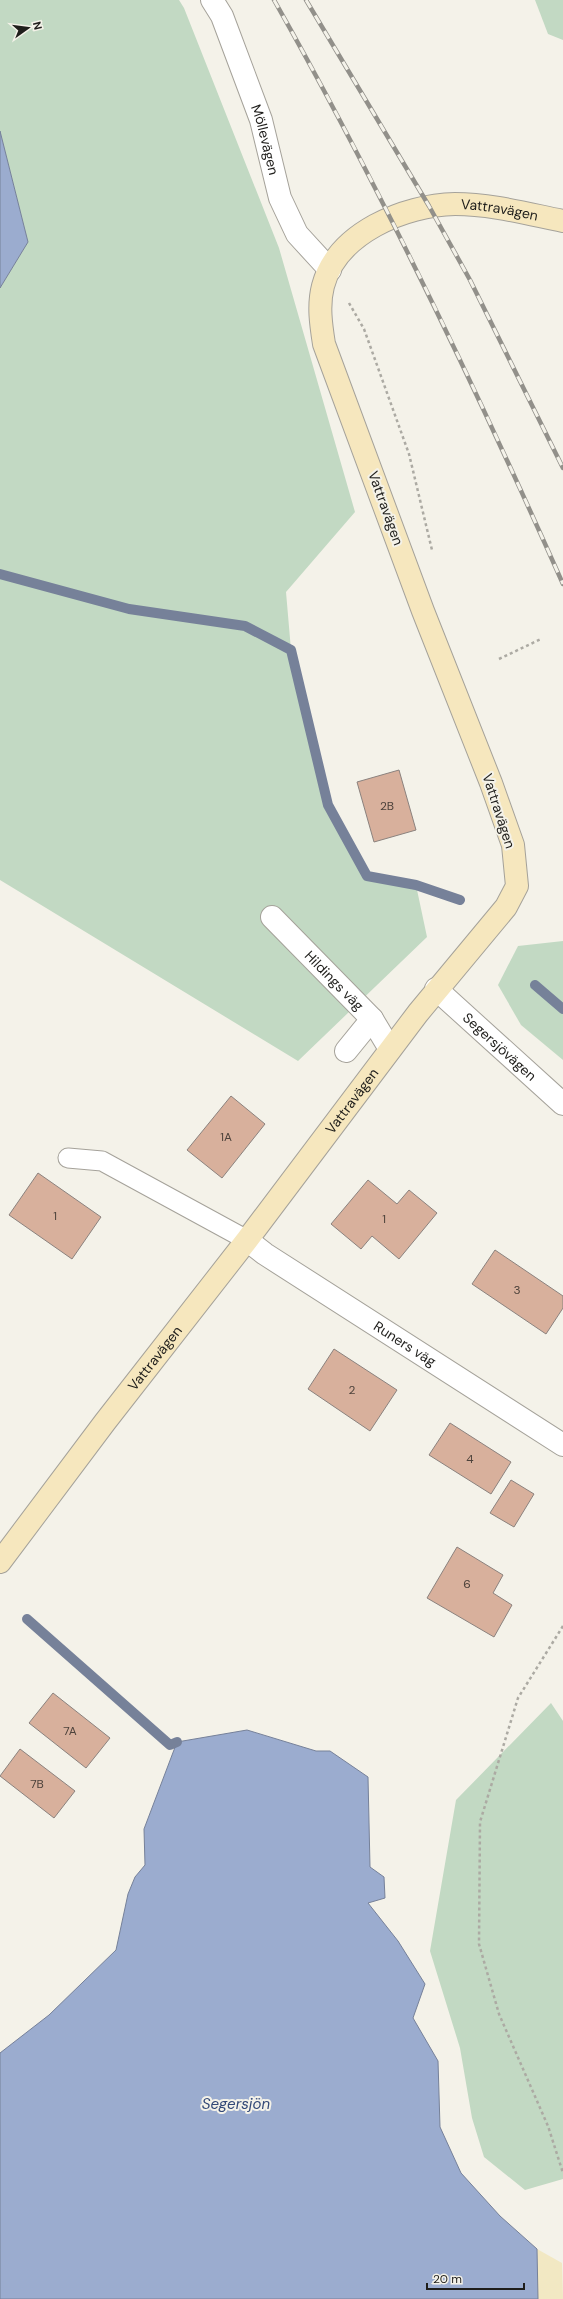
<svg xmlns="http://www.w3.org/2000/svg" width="563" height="2299" font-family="'DM Sans',sans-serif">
<rect width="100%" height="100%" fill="#f4f2e9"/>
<!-- green -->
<g fill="#c2d9c3">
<path d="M0,0H179L184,8L279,248L355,512L286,592L291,650L328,805L367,876L416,885L427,937L298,1061L0,880V288L28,242L0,131Z"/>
<path d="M535,0H563V40L548,34Z"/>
<path d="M563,941V1060L521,1025L498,985L518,946Z"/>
<path d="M551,1703L563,1721V2179L525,2190L484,2157L472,2118L460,2048L430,1951L456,1800Z"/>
</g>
<!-- sand -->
<path fill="#f2e8c3" d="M537,2249L562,2263L563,2299H538Z"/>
<!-- water -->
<g fill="#9baccf" stroke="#768199">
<path d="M0,131L28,242L0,288Z"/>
<path d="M247,1730L316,1751H330L368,1777L370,1867L384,1877L385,1898L368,1903L398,1941L425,1984L413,2018L438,2061L440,2127L461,2173L500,2216L537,2249L538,2299H0V2053L49,2015L116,1950L128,1894L135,1877L145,1865L144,1829L177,1742Z"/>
</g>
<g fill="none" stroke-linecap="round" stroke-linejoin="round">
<!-- stream -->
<g stroke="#768199" stroke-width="10">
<path d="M0,574L129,609L245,626L291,650L328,805L367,876L416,885L460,900"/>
<path d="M535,985L563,1009"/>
<path d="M27,1619L170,1745L177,1742"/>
</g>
</g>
<!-- building -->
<g fill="#d8b09c" stroke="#8b827e">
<path d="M399,770L416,830L374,842L357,782Z"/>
<path d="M231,1096L265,1124L222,1178L187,1150Z"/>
<path d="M38,1173L101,1217L72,1259L9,1215Z"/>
<path d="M368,1180L397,1204L409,1190L437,1213L399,1259L372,1236L361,1249L331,1224Z"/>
<path d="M495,1250L563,1296V1308L546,1334L472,1284Z"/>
<path d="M334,1349L397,1390L370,1431L308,1389Z"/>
<path d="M450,1423L511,1462L491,1494L429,1455Z"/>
<path d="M511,1480L534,1494L514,1527L490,1513Z"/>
<path d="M457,1547L503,1575L493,1593L512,1605L494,1637L427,1598Z"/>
<path d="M53,1693L110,1738L86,1768L29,1723Z"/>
<path d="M20,1749L75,1791L54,1818L0,1776Z"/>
</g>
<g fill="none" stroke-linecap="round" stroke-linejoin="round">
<defs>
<path id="lane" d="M68,1158L102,1161L247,1240"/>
<g id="street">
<path id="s1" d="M212,0L222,16L261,120L280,198L297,234L330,270"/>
<path id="s2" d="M272,917L372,1019L390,1049"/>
<path id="s3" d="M436,989L563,1104"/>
<path d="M346,1051L372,1019"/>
<path id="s4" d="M247,1240L265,1254L563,1445"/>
</g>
<g id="secondary">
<path id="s5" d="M0,1562L105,1422L247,1240L418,1013L506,907L517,886L513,845L491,783L423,611L324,344C321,325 318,305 323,286C337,233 404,205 455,204C491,204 528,214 563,221"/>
</g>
</defs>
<!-- lane casing -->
<use href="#lane" stroke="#a5a29a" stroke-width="21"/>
<!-- street casing -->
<use href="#street" stroke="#a5a29a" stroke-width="24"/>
<!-- secondary casing -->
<use href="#secondary" stroke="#a5a29a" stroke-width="24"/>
<!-- path -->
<g stroke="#acaaa3" stroke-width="2.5" stroke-dasharray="3 3" stroke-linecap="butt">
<path d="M349,303L364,329L409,454L432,550"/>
<path d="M499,659L541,639"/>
<path d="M563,1626L518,1698L480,1822L479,1944L499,2014L548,2126L563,2173"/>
</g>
<!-- lane -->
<use href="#lane" stroke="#fff" stroke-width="19"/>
<!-- street -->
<use href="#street" stroke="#fff" stroke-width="22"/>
<!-- secondary -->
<use href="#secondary" stroke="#f6e7be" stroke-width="22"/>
<defs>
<g id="rail">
<path d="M274,0C381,189 475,386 563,584"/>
<path d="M306,0L429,206L470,280L563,468"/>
</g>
</defs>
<!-- rail casing -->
<use href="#rail" stroke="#92908a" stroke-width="4.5"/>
<!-- rail -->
<use href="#rail" stroke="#f4f2e9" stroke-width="3" stroke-dasharray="9" stroke-linecap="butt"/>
</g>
<g text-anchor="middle" stroke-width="4" stroke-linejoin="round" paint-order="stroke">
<!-- number labels -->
<g font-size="12" fill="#4d423b">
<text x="387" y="810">2B</text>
<text x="226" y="1141">1A</text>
<text x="55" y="1220">1</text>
<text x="384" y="1223">1</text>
<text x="517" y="1294">3</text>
<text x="352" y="1394">2</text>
<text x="470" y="1463">4</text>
<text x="467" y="1588">6</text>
<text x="70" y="1735">7A</text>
<text x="37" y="1788">7B</text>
</g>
<!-- street labels -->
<g font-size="14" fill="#1f1e1b" stroke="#f4f2e9">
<text dy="5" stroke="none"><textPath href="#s1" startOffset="150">Möllevägen</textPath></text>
<text dy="5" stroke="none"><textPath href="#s5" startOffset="1697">Vattravägen</textPath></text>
<text transform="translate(386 508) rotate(70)" y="5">Vattravägen</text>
<text transform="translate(499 811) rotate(72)" y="5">Vattravägen</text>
<text dy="5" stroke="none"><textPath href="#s2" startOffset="89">Hildings väg</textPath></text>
<text dy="5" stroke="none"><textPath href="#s3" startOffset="86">Segersjövägen</textPath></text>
<text dy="5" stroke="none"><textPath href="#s5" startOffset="580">Vattravägen</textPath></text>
<text dy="5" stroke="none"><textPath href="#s4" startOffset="189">Runers väg</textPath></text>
<text dy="5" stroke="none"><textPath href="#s5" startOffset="256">Vattravägen</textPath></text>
</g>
<!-- water labels -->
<g font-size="15" font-style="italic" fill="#324877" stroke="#f4f2e9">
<text x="236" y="2109">Segersjön</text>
</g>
</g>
<!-- north arrow -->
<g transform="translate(28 28) rotate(76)" stroke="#f4f2e9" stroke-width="3" paint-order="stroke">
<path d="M0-3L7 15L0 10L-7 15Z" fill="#1f1e1b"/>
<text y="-6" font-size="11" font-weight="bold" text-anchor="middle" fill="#1f1e1b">N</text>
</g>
<!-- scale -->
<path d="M427 2283v6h97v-6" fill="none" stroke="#1f1e1b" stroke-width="2"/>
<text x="433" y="2283" font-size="12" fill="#1f1e1b" stroke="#f4f2e9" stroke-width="3" paint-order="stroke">20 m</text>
</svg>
